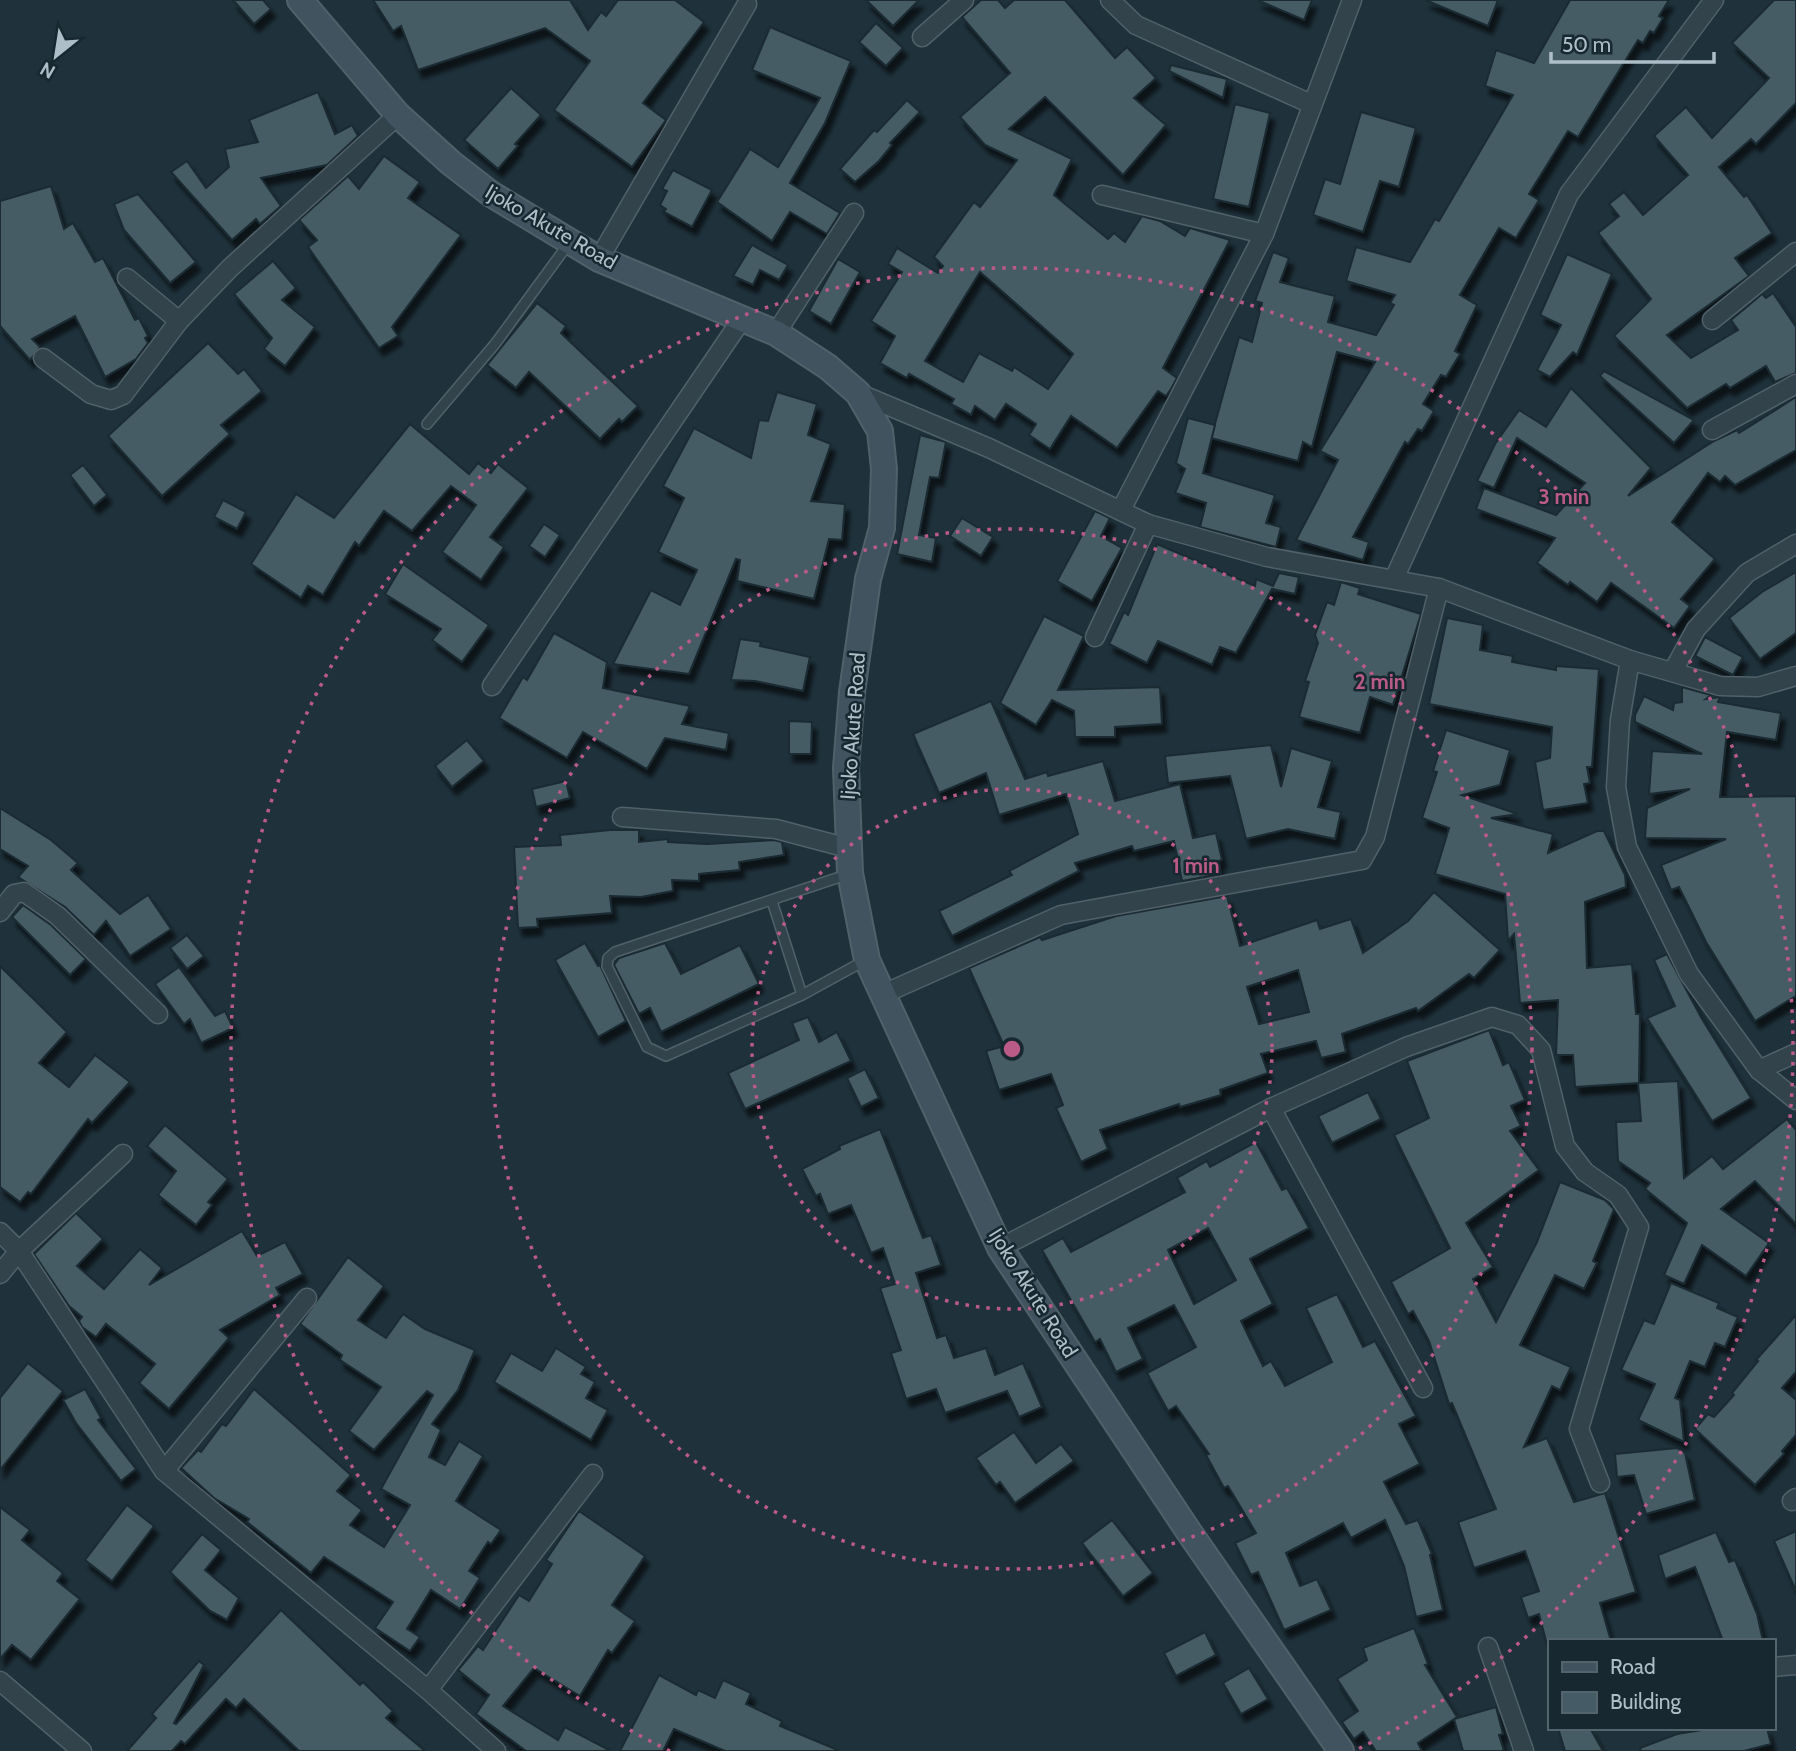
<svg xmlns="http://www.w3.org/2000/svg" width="1796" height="1751" font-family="Cabin,sans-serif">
<defs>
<filter id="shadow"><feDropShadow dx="4.5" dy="8" stdDeviation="2" flood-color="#0009"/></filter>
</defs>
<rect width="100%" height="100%" fill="#1f323c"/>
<!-- building -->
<g fill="#455b65" stroke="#1a2a32" stroke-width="2" fill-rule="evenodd" filter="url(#shadow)">
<path d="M233,0H263L271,9L254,24Z"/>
<path d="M373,0H570L588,30L601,12L606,16L618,0H675L704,22L643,103L666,120L632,167L554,110L590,61L545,28L418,70L401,26L393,31Z"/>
<path d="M866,0H919L893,26Z"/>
<path d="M981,0H998L1005,8L1014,0H1065L1115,58L1127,47L1156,78L1134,98L1166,125L1123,175L1045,97L1009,129L1072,159L1054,195L1108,239L1114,233L1125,242L1142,216L1160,221L1185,236L1190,228L1230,240L1163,368L1177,378L1171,389L1166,396L1158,391L1117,448L1071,416L1050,449L1029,435L1036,424L1006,404L995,420L975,406L971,415L951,404L954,399L909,374L907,378L880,363L895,336L871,321L902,272L888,264L897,248L938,273L943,266L934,257L974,202L980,207L1017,160L985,145L960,117L1010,73L962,17ZM980,272L1073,354L1048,389L1014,367L1012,371L979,353L963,382L925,361Z"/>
<path d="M1257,0H1312L1304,20Z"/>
<path d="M1425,0H1498L1488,26Z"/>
<path d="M1570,0H1669L1659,16L1663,18L1654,33L1650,31L1643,43L1638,40L1578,137L1568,131L1529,194L1539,200L1516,238L1499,228L1460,295L1477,305L1455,351L1460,354L1446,377L1441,375L1423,404L1434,411L1422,431L1418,429L1408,444L1405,442L1353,537L1369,542L1363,560L1296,540L1338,460L1320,451L1375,362L1337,352L1312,447L1303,442L1298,461L1211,438L1239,337L1252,342L1262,303L1255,301L1273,252L1289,258L1280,282L1335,296L1328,322L1376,335L1394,305L1390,303L1395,295L1346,281L1356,247L1410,262L1435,219L1439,221L1513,95L1485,86L1496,50L1534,63Z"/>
<path d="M1774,0H1796V103L1756,144L1751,139L1719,167L1744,197L1747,195L1772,233L1735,258L1749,276L1667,335L1691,358L1738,330L1731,320L1762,294L1766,298L1773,293L1796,327V373L1775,382L1766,366L1730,388L1726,384L1687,408L1614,336L1651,299L1598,233L1619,216L1609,204L1624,192L1643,215L1688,175L1654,136L1686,107L1712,138L1769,78L1732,43Z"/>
<path d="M876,23L903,48L886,66L859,42Z"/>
<path d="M770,27L851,61L825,123L790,183L840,213L827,234L790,212L772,241L717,202L750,149L778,167L820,98L752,70Z"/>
<path d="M1171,65L1227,79L1223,98L1169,71Z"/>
<path d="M511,88L541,115L515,144L518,146L498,169L464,140Z"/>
<path d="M318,92L335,134L352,125L358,136L327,165L261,178L281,206L260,224L256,219L232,240L171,172L187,161L206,188L229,167L225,149L258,142L249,120Z"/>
<path d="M907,100L920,112L890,143L892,145L879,161L855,182L840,169L874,130L877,132Z"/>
<path d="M1235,104L1270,113L1249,207L1213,199Z"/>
<path d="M1361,112L1416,128L1399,187L1380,181L1363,232L1313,215L1325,179L1340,184Z"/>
<path d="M384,156L420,182L408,198L461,235L392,327L398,336L379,348L308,247L317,240L299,220L348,176L359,189Z"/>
<path d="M673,170L712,190L692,227L664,212L666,209L660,205L667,191L662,189Z"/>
<path d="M51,186L64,229L73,223L95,262L103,258L135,320L139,318L148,336L145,338L148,343L136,359L105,377L75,316L32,339L40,347L30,360L0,326V201Z"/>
<path d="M138,194L196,262L170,283L124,230L114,204Z"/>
<path d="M752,245L788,265L779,280L760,270L753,285L733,276Z"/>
<path d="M1567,254L1612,274L1577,355L1573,352L1550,377L1537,370L1561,325L1540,315Z"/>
<path d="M838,259L860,272L831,324L809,311Z"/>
<path d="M273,261L296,288L282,300L315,327L285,366L264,349L272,338L234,294Z"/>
<path d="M537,303L566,326L561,333L638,406L622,422L619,419L600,439L529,372L516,388L487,365Z"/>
<path d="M208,343L238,374L244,369L262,391L221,425L230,434L162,496L108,436Z"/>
<path d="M1604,371L1694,420L1674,443L1600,376Z"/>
<path d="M1571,388L1651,468L1628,496L1714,441L1737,430L1739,433L1796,397V450L1735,485L1725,476L1720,482L1708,473L1672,522L1715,559L1681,599L1690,606L1674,628L1611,583L1597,602L1570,582L1568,585L1537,563L1555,538L1476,509L1484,488L1556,515L1585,483L1517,438L1494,488L1477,481L1495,444L1519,410L1546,427Z"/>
<path d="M777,392L817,404L808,435L831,444L811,501L845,504L842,540L829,539L814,599L737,581L740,560L736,559L689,674L613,664L651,590L680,605L697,570L658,552L684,498L663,486L694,428L751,458L759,420L768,421Z"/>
<path d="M1188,418L1215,425L1203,473L1275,495L1266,523L1281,527L1276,547L1200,527L1206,503L1175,493L1185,469L1176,463Z"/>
<path d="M410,424L469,474L478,463L491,473L498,464L528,488L490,537L504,547L481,580L442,552L476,505L451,486L412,531L384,511L359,546L355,542L323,595L308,586L301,598L251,564L296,494L334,518Z"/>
<path d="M920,435L946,442L939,478L930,477L919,535L936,538L932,562L897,554Z"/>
<path d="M83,465L107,495L94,506L70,475Z"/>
<path d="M223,500L246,512L237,529L214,517Z"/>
<path d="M1095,511L1110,518L1101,536L1122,548L1092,601L1057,581Z"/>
<path d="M962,518L993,537L981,556L950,536Z"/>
<path d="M544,524L560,535L545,557L529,546Z"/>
<path d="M1157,544L1255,586L1256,579L1273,586L1279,573L1299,577L1295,594L1272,589L1236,653L1220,647L1212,665L1158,641L1147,663L1109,644L1124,612L1128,615Z"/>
<path d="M403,564L489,625L462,662L432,640L441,629L385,594Z"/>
<path d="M1796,572V633L1760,659L1729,618L1762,592Z"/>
<path d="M1341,582L1360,588L1358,594L1421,614L1393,705L1370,697L1360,733L1299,717L1309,682L1305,681L1318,643L1315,635L1327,602L1334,605Z"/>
<path d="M1044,616L1084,636L1058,690L1160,687L1162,724L1115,727V737H1075L1074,711L1052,700L1036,725L1000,703Z"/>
<path d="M1447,618L1483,625L1480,650L1513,656L1512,662L1556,670V666L1599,669L1592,767H1587L1590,783L1584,784L1588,803L1543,810L1535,762L1550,758L1552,727L1429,704Z"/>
<path d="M554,633L607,662L603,688L690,706L682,724L729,733L726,750L665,738L647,769L583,732L567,758L499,718L523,677L527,680Z"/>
<path d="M1705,637L1743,657L1733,675L1695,656Z"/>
<path d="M740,639L761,642L760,646L810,657L803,691L755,681L731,680Z"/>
<path d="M1682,687L1711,695L1706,699L1720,697L1718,702L1781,713L1776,740L1727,732L1720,797L1796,796V996L1755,1021L1706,942L1679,887L1671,890L1661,865L1726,839L1645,838L1647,808L1690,789L1649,794L1652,751L1702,754L1635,722V715L1644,696L1673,710L1674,703L1682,702Z"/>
<path d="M991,701L1025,779L1047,772L1048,776L1103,761L1115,801L1180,784L1193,838L1216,833L1222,860L1218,861L1221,874L1182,881L1174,841L1134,851L1132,846L1075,863L1079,871L952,936L939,911L1012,875L1009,871L1078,834L1066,794L999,815L986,773L939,793L913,734Z"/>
<path d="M789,721L812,722L811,754H789Z"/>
<path d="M1446,730L1510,750L1500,785L1462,795L1518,814L1491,818L1553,834L1548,853L1597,831H1604L1625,875L1626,887L1585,902L1587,968L1632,964L1636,1014H1640L1639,1083L1678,1081L1684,1178L1712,1156L1723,1169L1787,1119L1796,1130V1224L1755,1181L1721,1209L1769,1243L1746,1276L1702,1245L1684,1284L1664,1275L1687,1223L1645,1189L1650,1183L1618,1161L1616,1122L1641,1121L1638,1083L1575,1087L1573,1055H1556L1558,1000L1520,1003L1514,934L1508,941L1505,894L1435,874L1449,828L1422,818L1437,772L1433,771Z"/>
<path d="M467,740L484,761L452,787L435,766Z"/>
<path d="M1271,745L1281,787L1291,748L1332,761L1318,807L1341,812L1335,839L1288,829L1246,839L1230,776L1168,783L1165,756Z"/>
<path d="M566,781L570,798L536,807L532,789Z"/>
<path d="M0,808L51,840L78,863L71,870L120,914L148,895L171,929L130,956L106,921L94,935L65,907L18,877L28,866L0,849Z"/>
<path d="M610,830H639V842L668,839V842L707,844L774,840L782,842L784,855L739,862L740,870L699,874V881L672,880L673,891L641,897L610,896L612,913L537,919L538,927L518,928L514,847L561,845L560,835Z"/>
<path d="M1434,892L1500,950L1474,978L1469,974L1418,1011L1416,1008L1342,1034L1346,1052L1321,1058L1316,1041L1261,1054L1268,1073L1220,1090L1221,1095L1180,1107L1179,1104L1100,1130L1108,1149L1081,1162L1056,1108L1063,1105L1051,1074L999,1090L986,1051L1004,1046L969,968L1040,937L1042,940L1116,916L1227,896L1240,946L1317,920L1320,929L1351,919L1363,953L1408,921ZM1298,970L1309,1012L1259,1024L1247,987Z"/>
<path d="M23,905L51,925L86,959L70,975L12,917Z"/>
<path d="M187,935L204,956L187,969L170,948Z"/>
<path d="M585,943L598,966L600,965L626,1021L598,1037L555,960Z"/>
<path d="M665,943L681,974L740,945L759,984L661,1032L650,1008L639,1014L614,965L619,958Z"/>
<path d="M1667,954L1702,1019L1751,1098L1712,1121L1647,1018L1675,1006L1654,960Z"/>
<path d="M0,966L67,1032L39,1063L69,1087L95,1055L130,1082L92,1123L88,1119L31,1194L28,1192L20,1202L0,1187Z"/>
<path d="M179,967L215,1016L225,1011L233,1028L201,1043L190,1019L184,1024L155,984Z"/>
<path d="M808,1017L819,1042L837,1032L851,1061L745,1109L728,1073L799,1040L792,1023Z"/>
<path d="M1489,1030L1503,1065L1509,1062L1525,1100L1511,1106L1521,1126L1510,1131L1539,1170L1466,1223L1493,1267L1473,1279L1496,1322L1537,1242L1560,1182L1605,1200L1614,1209L1593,1261L1597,1263L1584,1289L1555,1275L1520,1345L1571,1367L1560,1390L1552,1386L1524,1447L1547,1438L1574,1502L1605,1493L1636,1592L1600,1603L1611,1641H1546L1539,1614L1528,1618L1521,1597L1539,1591L1525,1551L1474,1568L1458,1522L1496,1509L1452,1403L1449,1404L1429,1341L1413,1311L1408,1314L1391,1282L1450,1248L1394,1135L1429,1118L1407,1061Z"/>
<path d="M865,1069L879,1098L861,1107L847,1078Z"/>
<path d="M1368,1092L1381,1119L1332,1143L1318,1116Z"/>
<path d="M165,1125L228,1179L208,1202L212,1205L196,1225L158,1195L176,1171L147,1146Z"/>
<path d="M880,1129L923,1238L931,1235L941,1265L916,1273L937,1338L946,1335L954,1358L986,1348L995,1375L1023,1363L1042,1407L1019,1417L1007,1391L945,1413L936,1389L906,1399L891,1353L901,1350L880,1288L895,1284L883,1248L871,1253L851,1205L828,1214L820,1194L816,1196L802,1169L840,1149L839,1146Z"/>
<path d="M1256,1142L1282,1190L1287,1188L1309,1228L1250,1259L1273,1304L1241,1321L1263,1366L1271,1361L1285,1386L1332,1362L1306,1308L1337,1294L1363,1347L1375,1341L1416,1416L1399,1424L1420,1464L1384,1482L1406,1524L1418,1520L1432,1554L1430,1555L1443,1610L1416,1617L1404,1566L1385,1520L1351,1538L1343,1523L1286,1553L1300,1586L1317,1579L1331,1610L1284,1630L1258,1572L1251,1575L1235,1543L1256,1533L1228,1486L1224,1488L1206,1455L1209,1454L1176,1406L1168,1411L1147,1373L1196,1347L1174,1305L1128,1328L1143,1359L1116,1372L1100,1339L1095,1342L1042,1250L1063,1238L1071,1252L1185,1192L1177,1178L1207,1161L1210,1167ZM1208,1228L1236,1280L1194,1304L1168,1250Z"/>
<path d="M76,1213L103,1239L77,1266L104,1289L140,1249L162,1268L149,1285L242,1231L257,1256L285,1242L303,1274L276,1288L280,1295L220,1330L229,1338L169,1409L139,1383L155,1364L106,1324L96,1337L82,1327L79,1321L82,1317L69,1306L34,1254Z"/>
<path d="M348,1257L384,1286L358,1320L386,1338L403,1314L425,1329L475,1350L458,1390L432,1424L441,1430L429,1457L445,1465L459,1441L483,1456L456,1501L501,1530L491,1544L488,1542L469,1571L480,1578L460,1609L431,1590L407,1629L420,1637L410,1651L375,1628L393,1602L324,1557L311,1573L247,1522L249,1519L214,1498L181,1468L198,1450L201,1452L222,1424L226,1426L254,1389L351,1475L337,1491L362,1510L350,1525L384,1547L410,1505L381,1489L433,1395L427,1391L374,1450L349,1431L381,1387L340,1360L342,1355L300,1324Z"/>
<path d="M1671,1283L1719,1303L1717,1308L1738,1317L1725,1347L1715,1343L1705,1367L1690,1361L1675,1398L1680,1400L1684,1442L1638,1420L1655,1384L1621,1370L1644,1320L1654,1324Z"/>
<path d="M1796,1315V1372L1782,1388L1796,1400V1435L1782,1451L1784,1454L1755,1485L1695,1429L1708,1414L1714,1417L1734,1395L1732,1393L1758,1361L1756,1360Z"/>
<path d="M556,1348L586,1367L581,1374L595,1382L586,1398L608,1410L591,1440L494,1382L511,1353L542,1371Z"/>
<path d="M28,1363L63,1391L0,1470V1398Z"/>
<path d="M85,1389L101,1418L98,1420L136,1469L121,1481L76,1423L63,1400Z"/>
<path d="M1014,1432L1036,1463L1061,1444L1074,1461L1015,1503L1000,1482L996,1485L976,1458Z"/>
<path d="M1677,1448L1685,1453L1695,1500L1646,1514L1634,1475L1617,1477L1615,1454Z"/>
<path d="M127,1505L154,1526L112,1581L85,1560Z"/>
<path d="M0,1507L30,1530L22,1540L63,1573L57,1581L80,1599L31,1660L12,1645L0,1659Z"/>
<path d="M579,1511L645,1556L612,1605L635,1621L612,1653L608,1650L580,1696L534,1668L503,1706L558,1740L565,1727L611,1751H526L476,1714L489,1695L458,1670L478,1646L483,1650L519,1595L529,1601L552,1564L546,1560Z"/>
<path d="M1112,1520L1153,1573L1123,1596L1082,1543Z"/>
<path d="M1796,1531V1591L1774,1541Z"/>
<path d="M1716,1532L1729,1562L1735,1560L1757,1614L1763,1641H1723L1695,1567L1665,1579L1658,1555Z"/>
<path d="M202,1534L221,1550L205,1570L239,1598L227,1620L210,1611L170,1572Z"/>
<path d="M281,1610L360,1685L363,1682L393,1711L386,1718L425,1751H299L244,1699L236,1708L226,1699L185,1744L181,1741L172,1751H127L156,1718L152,1714L199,1661L204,1665L174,1723L176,1724Z"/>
<path d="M1414,1628L1428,1664L1425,1665L1457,1717L1454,1719L1496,1707L1503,1734L1499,1735L1504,1751H1463L1454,1719L1418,1743L1422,1751H1376L1363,1732L1354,1739L1342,1722L1358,1711L1337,1679L1367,1660L1363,1648Z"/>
<path d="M1205,1632L1216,1655L1176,1676L1164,1653Z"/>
<path d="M1249,1668L1268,1699L1241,1714L1223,1683Z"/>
<path d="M659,1675L696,1695L698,1690L715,1698L723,1680L751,1693L746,1704L782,1721L780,1726L840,1751H725L674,1729L663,1751H620Z"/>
<path d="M1558,1728H1590L1603,1751H1565Z"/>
<path d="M1714,1728H1767L1771,1744L1744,1751H1641L1640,1748L1677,1734Z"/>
</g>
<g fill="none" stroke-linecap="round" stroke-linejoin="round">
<defs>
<g id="lane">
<path d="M427,424L495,344L569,243"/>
<path d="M849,874L615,952L608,958L607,966L647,1047L666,1056L802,995L864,961"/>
<path d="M772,901L802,995"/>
</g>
<g id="street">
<path d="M1110,0L1136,25L1311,104"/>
<path d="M922,37L964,0"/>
<path d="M1102,195L1264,234"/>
<path d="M599,259L747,4"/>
<path d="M127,278L179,321"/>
<path d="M1712,320L1796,252"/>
<path d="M776,333L854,213"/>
<path d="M43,358L91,394L111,400L123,395L179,321L230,268L398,115"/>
<path d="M858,393L989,448L1148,524L1267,557L1439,588L1630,660L1720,686L1758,687L1796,676"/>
<path d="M1712,430L1796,384"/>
<path d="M1121,510L1264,234L1352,0"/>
<path d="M1394,579L1569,194L1714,0"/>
<path d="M1095,637L1148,524"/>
<path d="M1630,660L1620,720L1616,787L1627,847L1689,974L1759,1070L1796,1100"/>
<path d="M1673,671L1696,629L1747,573L1796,544"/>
<path d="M492,686L742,319"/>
<path d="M622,817L776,829L848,848"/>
<path d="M0,912L14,894L24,892L58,916L158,1014"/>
<path d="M881,995L1061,915L1362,860L1375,837L1439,588"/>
<path d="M1759,1070L1796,1053"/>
<path d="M1271,1108L1423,1388"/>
<path d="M0,1232L19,1251L164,1471L428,1690L496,1751"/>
<path d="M1000,1248L1271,1108L1406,1047L1492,1017L1518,1025L1541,1050L1565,1146L1585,1172L1618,1195L1639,1227L1579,1429L1600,1483"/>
<path d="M0,1274L19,1251L123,1154"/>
<path d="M164,1471L307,1298"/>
<path d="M1792,1501L1796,1498"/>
<path d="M1488,1647L1524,1751"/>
<path d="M1773,1667L1796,1665"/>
<path d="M0,1681L82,1751"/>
<path d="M428,1690L593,1474"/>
</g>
<path id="secondary" d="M300,0L398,115L451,163L491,194L599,259L776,333L828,367L858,393L880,431L884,469L882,528L868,579L852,692L846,768L850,873L867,960L1000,1248L1189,1532L1341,1751"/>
</defs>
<!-- lane casing -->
<use href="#lane" stroke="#516169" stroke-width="12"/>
<!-- street casing -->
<use href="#street" stroke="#516169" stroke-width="21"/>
<!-- secondary casing -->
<use href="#secondary" stroke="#516169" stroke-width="28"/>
<!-- lane -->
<use href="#lane" stroke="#33434c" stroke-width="9"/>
<!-- street -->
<use href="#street" stroke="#33434c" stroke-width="18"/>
<!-- secondary -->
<use href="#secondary" stroke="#41535f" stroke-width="24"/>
</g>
<!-- distance rings -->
<g fill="none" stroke="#ba5a87" stroke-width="3.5" stroke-dasharray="3.5 7">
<circle cx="1012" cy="1049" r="260"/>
<circle cx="1012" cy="1049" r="520"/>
<path d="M670 1751A781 781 0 1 1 1354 1751"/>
</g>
<g text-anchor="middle" stroke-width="5" stroke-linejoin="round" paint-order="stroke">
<!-- street labels -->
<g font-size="21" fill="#aebec8" stroke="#182830">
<text transform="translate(551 227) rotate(30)" y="7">Ijoko Akute Road</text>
<text transform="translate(853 726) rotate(-86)" y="7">Ijoko Akute Road</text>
<text transform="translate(1033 1293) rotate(58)" y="7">Ijoko Akute Road</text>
</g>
</g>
<circle cx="1012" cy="1049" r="10" fill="#ba5a87" stroke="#182830" stroke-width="3.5"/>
<g font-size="21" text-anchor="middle" font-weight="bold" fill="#ba5a87" stroke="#182830" stroke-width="5" stroke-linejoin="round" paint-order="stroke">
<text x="1564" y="504">3 min</text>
<text x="1380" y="689">2 min</text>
<text x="1196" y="873">1 min</text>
</g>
<!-- legend -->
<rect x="1548" y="1639" width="228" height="91" fill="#182830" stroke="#54646d" stroke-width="2"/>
<rect x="1562" y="1662" width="35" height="10" fill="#41535f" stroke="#54646d" stroke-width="2"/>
<text x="1610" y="1674" font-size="21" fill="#aebec8">Road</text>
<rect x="1562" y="1692" width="35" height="21" fill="#455b65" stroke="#54646d" stroke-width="2"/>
<text x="1610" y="1709" font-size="21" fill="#aebec8">Building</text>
<!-- north arrow -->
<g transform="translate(56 56) rotate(210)" stroke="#182830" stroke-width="5" paint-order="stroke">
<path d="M0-5L12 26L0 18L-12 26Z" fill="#aebec8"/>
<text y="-10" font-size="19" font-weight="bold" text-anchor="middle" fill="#aebec8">N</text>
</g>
<!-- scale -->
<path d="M1551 52v10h163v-10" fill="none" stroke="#aebec8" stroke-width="3.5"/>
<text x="1562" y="52" font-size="21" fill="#aebec8" stroke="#182830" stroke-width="5" paint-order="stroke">50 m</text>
</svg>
